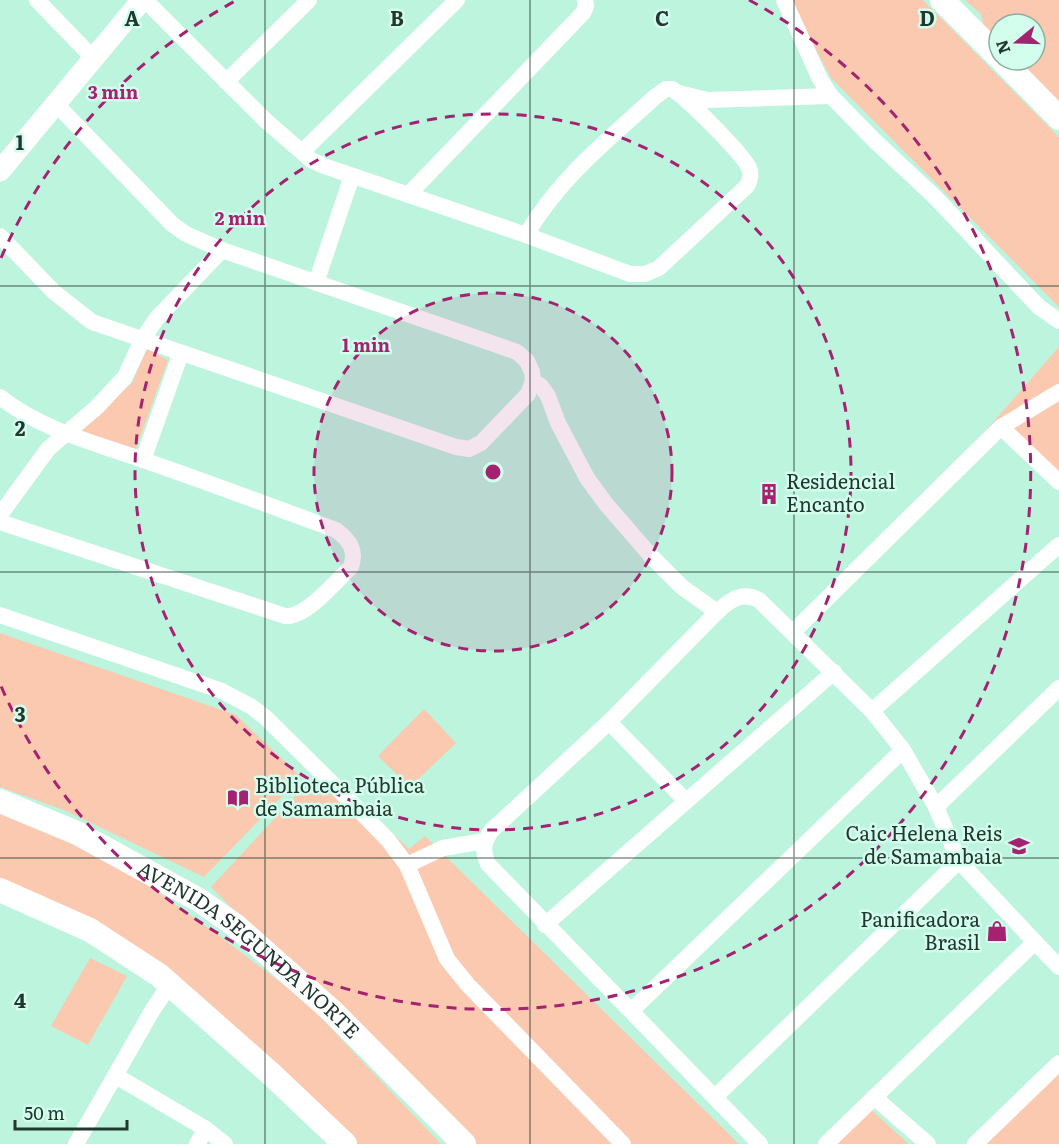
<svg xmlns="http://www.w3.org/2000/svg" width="1059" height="1144" font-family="Literata,serif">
<rect width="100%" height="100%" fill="#bdf4de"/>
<!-- green -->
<g fill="#fac9b0">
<path d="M790,0H923L1059,137V307L831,78Z"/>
<path d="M965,0H1059V109L1011,60H1035V24H999V48L986,35L981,14Z"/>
<path d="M1058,348H1059V479L1012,431L982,435Z"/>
<path d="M147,349L168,360L135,451L77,433L132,383Z"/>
<path d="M0,633L236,715L301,777L204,877L64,810L0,787Z"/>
<path d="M424,709L456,743L410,787L378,756Z"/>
<path d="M323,766L409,849L425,836L739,1144H465L211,887Z"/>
<path d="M0,805L68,827L222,938L304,1000L441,1144H348L160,971L0,885Z"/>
<path d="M90,958L127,976L88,1045L51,1026Z"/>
<path d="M1059,1071V1144H985Z"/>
<path d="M867,1106L909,1144H826Z"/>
</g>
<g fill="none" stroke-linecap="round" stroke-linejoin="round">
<!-- minor -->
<g stroke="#fff" stroke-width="16">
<path d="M37,0L94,59"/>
<path d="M145,0L265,120L311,160L324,166L526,235L630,274H645L659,268L747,186C750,180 752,175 749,168C743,154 686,97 672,89H666L656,96C607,141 560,177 526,235"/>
<path d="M784,0L820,79L831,96L875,141L936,198L1039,307L1059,321"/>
<path d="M226,82L309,0"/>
<path d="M679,93L707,100L831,96"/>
<path d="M302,152L457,0"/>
<path d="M408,195L583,13L586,6L585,0"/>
<path d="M0,236L54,292L92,322L456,447L469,449L481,443L528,394L533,381L532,372L527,361L517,352L222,250L186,234L173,225L56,104"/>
<path d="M316,283L352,176"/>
<path d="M533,381L541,386L548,396L558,423L587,478L606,504L651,556L682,587L717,612"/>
<path d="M0,397C43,431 96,443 146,461C210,483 273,507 336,530C349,540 357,549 351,567C336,581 306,618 285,616L0,522"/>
<path d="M1001,427L1059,392"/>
<path d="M143,460L181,353"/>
<path d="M0,515L48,449L97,407L125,377L142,340L157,318L222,250"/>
<path d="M0,615L222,691L252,707L265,717L354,805L388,840L407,865L447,959L468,985L623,1144"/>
<path d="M793,632L1001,427L1059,482"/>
<path d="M872,711L1059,545"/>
<path d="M609,722L686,801"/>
<path d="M936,807L1059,688"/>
<path d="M407,865L443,848L484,841"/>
<path d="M545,925L834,672"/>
<path d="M1035,942L1059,967"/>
<path d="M631,1011L903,750"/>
<path d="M116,1076L206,1129L225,1144"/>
<path d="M715,1097L959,861"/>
<path d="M874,1097L928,1144"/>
<path d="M76,1144L152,1011L170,984"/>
<path d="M197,1144L206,1129"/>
<path d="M760,1144L488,864C482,850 483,844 491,831L609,722L717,612C730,600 742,591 759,600L872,711L903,750L936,807L959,861L1035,942L826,1144"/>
<path d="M975,1144L1059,1063"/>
</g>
<!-- tertiary -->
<path stroke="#fff" stroke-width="21" d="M0,171L142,0"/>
<!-- secondary -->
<g stroke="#fff" stroke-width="24">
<path d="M942,0L999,57"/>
<path d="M1002,60L1059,118"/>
<path id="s1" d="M0,801L77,833L199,900L236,926L333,1012L464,1144"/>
<path d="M0,890L90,930L159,975L270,1073L345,1144"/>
</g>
</g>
<!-- grid -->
<path fill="none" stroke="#21372f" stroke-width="1.5" stroke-opacity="0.55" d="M265,0V1144M530,0V1144M794,0V1144M0,286H1059M0,572H1059M0,858H1059"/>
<!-- distance rings -->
<circle cx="493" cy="472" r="179" fill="#a42270" fill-opacity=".12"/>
<g fill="none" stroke="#a42270" stroke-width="3" stroke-dasharray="10 8">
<circle cx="493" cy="472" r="179"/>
<circle cx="493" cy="472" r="358"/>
<path d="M1 258A537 537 0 0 1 237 0M749 0A537 537 0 1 1 1 686"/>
</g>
<!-- icons -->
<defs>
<symbol id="building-bare" viewBox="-9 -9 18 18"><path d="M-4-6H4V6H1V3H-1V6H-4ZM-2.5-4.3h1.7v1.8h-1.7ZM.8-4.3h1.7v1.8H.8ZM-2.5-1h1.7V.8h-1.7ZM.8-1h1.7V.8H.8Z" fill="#a42270" stroke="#d3feed" stroke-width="2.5" paint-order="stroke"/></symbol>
<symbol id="library-bare" viewBox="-9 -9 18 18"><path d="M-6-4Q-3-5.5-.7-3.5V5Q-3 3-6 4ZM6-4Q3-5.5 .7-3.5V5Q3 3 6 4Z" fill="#a42270" stroke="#d3feed" stroke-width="2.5" paint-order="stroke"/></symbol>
<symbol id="school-bare" viewBox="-9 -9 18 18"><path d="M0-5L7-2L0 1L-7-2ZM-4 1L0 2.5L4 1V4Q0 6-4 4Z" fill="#a42270" stroke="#d3feed" stroke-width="2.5" paint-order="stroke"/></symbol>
<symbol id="shop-bare" viewBox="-9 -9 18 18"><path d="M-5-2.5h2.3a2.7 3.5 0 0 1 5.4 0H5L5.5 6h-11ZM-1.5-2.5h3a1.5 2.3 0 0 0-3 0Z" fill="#a42270" stroke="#d3feed" stroke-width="2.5" paint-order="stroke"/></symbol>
</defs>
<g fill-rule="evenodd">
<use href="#building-bare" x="754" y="479" width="30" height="30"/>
<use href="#library-bare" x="223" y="783" width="30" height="30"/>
<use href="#school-bare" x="1004" y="831" width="30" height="30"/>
<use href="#shop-bare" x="982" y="916" width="30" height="30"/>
</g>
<g text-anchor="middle" stroke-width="5" stroke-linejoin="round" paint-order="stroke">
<!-- poi labels -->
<g font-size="20" fill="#21372f" stroke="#d3feed" text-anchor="start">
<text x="786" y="489">Residencial<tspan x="786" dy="23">Encanto</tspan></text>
<text x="255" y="793">Biblioteca Pública<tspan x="255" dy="23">de Samambaia</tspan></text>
<text x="1002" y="841" text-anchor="end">Caic Helena Reis<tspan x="1002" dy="23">de Samambaia</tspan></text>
<text x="980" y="927" text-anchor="end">Panificadora<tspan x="980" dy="23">Brasil</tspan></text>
</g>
<!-- street labels -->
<g font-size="20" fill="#21372f" stroke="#d3feed">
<text dy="7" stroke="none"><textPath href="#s1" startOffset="292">AVENIDA SEGUNDA NORTE</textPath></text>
</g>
</g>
<g font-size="20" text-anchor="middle" font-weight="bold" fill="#21372f" stroke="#d3feed" stroke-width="5" stroke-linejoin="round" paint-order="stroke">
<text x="132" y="26">A</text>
<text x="397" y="26">B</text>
<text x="662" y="26">C</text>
<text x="927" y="26">D</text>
<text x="20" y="150">1</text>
<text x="20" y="436">2</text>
<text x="20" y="722">3</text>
<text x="20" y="1008">4</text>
</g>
<circle cx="493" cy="472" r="9" fill="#a42270" stroke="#d3feed" stroke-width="3"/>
<g font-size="18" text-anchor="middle" font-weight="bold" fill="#a42270" stroke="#d3feed" stroke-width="5" stroke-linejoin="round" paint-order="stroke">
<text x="113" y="99">3 min</text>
<text x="240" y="225">2 min</text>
<text x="366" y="352">1 min</text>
</g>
<!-- north arrow -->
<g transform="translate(1017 42) rotate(251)"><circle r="28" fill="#d3feed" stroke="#8caea1" stroke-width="1.5"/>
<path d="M0-4.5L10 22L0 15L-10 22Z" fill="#a42270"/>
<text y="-9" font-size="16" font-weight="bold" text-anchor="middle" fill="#21372f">N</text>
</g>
<!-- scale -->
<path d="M15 1120v9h112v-9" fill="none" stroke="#21372f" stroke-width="3"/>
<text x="24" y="1120" font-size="18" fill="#21372f" stroke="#d3feed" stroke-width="4.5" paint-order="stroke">50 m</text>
</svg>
